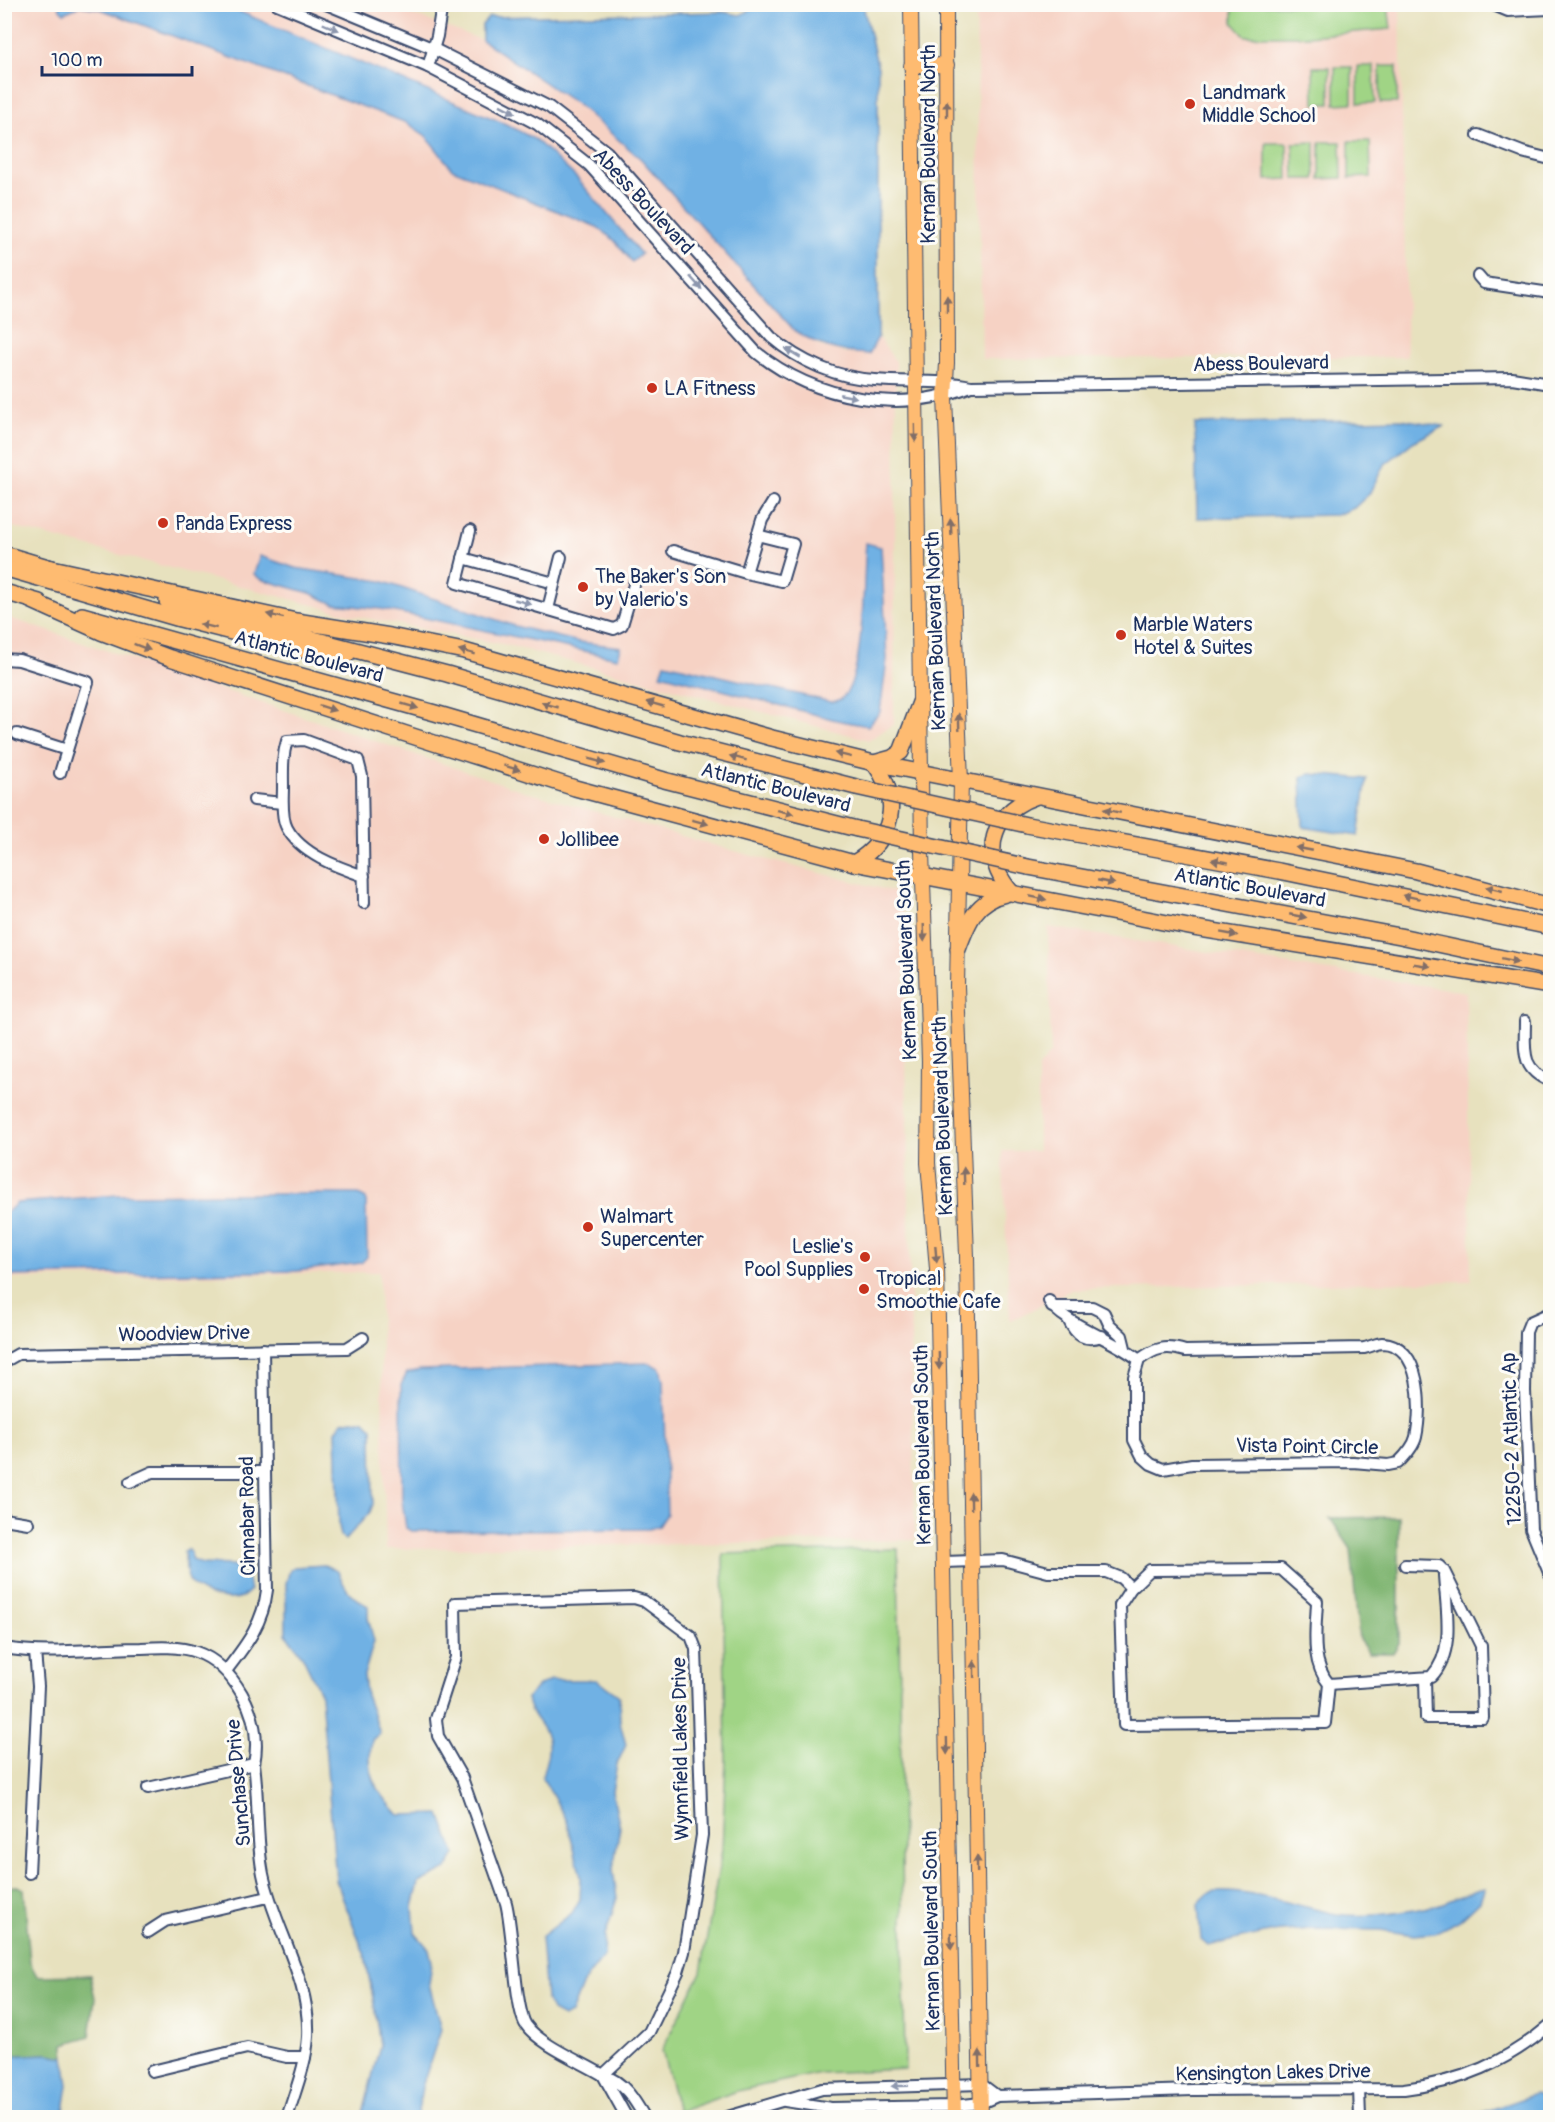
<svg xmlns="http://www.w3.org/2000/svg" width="1555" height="2122" font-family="Pangolin,sans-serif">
<rect width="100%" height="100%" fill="#fdfcf7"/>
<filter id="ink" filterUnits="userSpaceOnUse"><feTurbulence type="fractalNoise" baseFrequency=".0167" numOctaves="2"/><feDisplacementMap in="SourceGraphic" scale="12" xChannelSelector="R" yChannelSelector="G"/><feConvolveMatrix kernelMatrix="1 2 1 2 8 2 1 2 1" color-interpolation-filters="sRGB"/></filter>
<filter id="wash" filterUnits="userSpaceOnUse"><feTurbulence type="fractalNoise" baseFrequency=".008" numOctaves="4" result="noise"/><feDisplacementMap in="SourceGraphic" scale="24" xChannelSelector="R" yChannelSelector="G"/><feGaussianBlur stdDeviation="1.35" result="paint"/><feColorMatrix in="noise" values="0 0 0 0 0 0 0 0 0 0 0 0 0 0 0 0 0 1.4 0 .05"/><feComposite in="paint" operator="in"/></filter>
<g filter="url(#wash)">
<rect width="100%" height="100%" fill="#e7e1be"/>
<!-- built -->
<g fill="#f6d2c4">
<path d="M5,5H386L482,40L579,106L641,159L794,330L820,346L846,353L869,354L878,337L896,362L894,724L869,740L507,645L355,616L5,525Z"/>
<path d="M976,5H1400L1407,357L982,359Z"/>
<path d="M4,616L527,792L745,854L903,894L915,1540L386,1549L379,1272L5,1279Z"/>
<path d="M1048,927L1466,992L1471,1281L1073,1289L1010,1321L1002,1151H1038V1068L1051,1052Z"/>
</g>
<!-- green -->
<g fill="#a0d485" stroke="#5e8272" stroke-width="1.5">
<path d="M1388,5L1391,29L1308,36H1245L1233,23V5Z"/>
<path d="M1358,66H1374L1375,103H1358Z"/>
<rect x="1380" y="66" width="17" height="37"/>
<path d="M1313,67H1330V104H1314Z"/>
<path d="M1335,67H1352V103L1335,104Z"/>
<path d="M1349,141H1370L1371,177L1349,178Z"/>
<path d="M1315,142V179H1294L1293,143Z"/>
<path d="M1320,142H1341L1342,178L1320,179Z"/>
<path d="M1266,143H1287L1288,179L1266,180Z"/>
<path d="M898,1549L905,2069L820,2073L737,2091L678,2112L662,2050L701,1972L722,1850L726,1759L723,1554Z"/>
</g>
<!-- forest -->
<g fill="#80b672" stroke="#4e7268" stroke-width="1.5">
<path d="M1399,1517V1643L1393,1653H1369L1359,1640L1351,1549L1330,1518Z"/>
<path d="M17,1886L24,1889L30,1963L37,1976L90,1975L95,1998L90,2036L64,2044V2057L48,2054L5,2056V1887Z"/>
</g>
<!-- water -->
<g fill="#70b1e4" stroke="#4670a1" stroke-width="1.5">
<path d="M59,5H224L506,124L536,140L577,178L641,254L632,262L614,240L597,227L452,169L426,136L407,123L100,9L80,6L64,13L60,9Z"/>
<path d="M762,5H863L878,68V337L869,354C837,352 821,347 794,330L641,159L579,106L482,40V25L489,17L723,12L740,15Z"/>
<path d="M1402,419L1444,426L1413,442L1384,465L1369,494L1354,508L1337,515L1197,518L1195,424Z"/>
<path d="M866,543L881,547L887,659L880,712L868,726L836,720L661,674L665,663L831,702C836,701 840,701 843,697C865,676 863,576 866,543Z"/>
<path d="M260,556L295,568L381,581L515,626L579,642L621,647L618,658L381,609L334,604L310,593L260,579L254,574Z"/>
<path d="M1310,774L1367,779L1358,836L1303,827L1301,777Z"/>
<path d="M221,1194H357L366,1199L367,1257L361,1263L297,1271L5,1276V1214L17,1203L118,1195Z"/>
<path d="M648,1363L660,1368L663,1380L667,1514L659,1526L649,1529L411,1531L406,1528L402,1500L401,1385L407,1373L420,1370Z"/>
<path d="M352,1420L365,1421L372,1428L373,1504L370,1512L345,1540L341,1536L339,1526L336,1431L342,1422Z"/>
<path d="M189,1549L193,1560L202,1564L233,1565L248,1579L250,1591C247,1593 245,1596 242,1597C228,1603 195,1594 189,1580C185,1572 186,1561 184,1551Z"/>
<path d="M324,1565L338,1571C345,1590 351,1597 368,1606V1618L374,1641L364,1675L366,1695L380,1733L372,1740C365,1773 376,1791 399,1815L440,1814L455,1854L447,1869L419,1883L413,1907L415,1933L429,1949L432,1962L429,1984L441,2029L422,2087L417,2117H362L380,2045L373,1998L365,1956L336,1880L321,1695L303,1657L286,1634V1583L290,1570L294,1567Z"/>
<path d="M551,1680H597L619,1696L620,1722L626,1745L617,1764L612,1791L620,1827L613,1869L617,1898L605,1936L604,1956L583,1983L571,2013L563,2017L552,2011L546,1998L541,1937L572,1913L580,1899L581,1877L567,1821L542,1777C545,1764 552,1748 546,1735C540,1721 529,1715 527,1698L538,1686Z"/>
<path d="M1485,1888L1480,1901L1460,1920L1434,1933L1415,1935L1380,1930L1312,1929L1269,1932L1208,1946L1201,1940L1198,1904C1201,1901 1205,1896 1208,1894C1229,1884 1310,1909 1336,1914C1365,1918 1403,1913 1433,1906C1451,1902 1466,1891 1485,1888Z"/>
<path d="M48,2054L64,2057L68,2085L63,2117H5V2056Z"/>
<path d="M1535,2094L1550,2100V2117H1470Z"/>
</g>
</g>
<g filter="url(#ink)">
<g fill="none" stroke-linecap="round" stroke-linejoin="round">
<defs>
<g id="minor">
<path d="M277,4L428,67L537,124L589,165L756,352C815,400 901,415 971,386"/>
<path d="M326,4L432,48L549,107L607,152L771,337C800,362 837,378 875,380C908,383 939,379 971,386L1512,378L1550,384"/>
<path d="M1491,4L1508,11L1550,9"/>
<path d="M428,67L437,36L442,4"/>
<path d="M1478,135L1522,152L1550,159"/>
<path d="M1478,276L1484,283L1550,293"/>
<path d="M470,531L457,583L614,629L622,625L636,578"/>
<path d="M673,551L746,573L762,520L773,502"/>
<path d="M463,558L554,583"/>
<path d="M746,573L782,581L793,544L757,535"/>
<path d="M548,609L561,557"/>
<path d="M4,659L19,660L88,682L60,773"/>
<path d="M17,734L67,750"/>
<path d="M254,800L282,803"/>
<path d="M364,876C337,867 301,854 287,828C281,817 283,799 283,787C283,771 282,756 287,741L304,740L358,760L362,776L364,903"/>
<path d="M1525,1021C1525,1050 1520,1069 1550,1081"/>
<path d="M1049,1301C1061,1323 1116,1340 1139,1360C1155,1348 1166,1345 1185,1351L1364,1348C1370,1347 1377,1343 1382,1343C1422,1344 1422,1409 1416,1437C1414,1446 1405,1456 1398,1463L1388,1465L1353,1462L1192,1464L1163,1469L1151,1464L1142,1456L1134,1440V1377L1139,1360"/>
<path d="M1052,1307H1092L1104,1313L1109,1324L1122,1336L1125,1348"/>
<path d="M1550,1313L1530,1322L1526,1332L1525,1391L1531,1529L1550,1575"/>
<path d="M1068,1319C1076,1336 1084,1342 1102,1336"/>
<path d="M4,1362L18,1354L347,1348L363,1338"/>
<path d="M130,1482L152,1472H264"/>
<path d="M4,1519L28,1523"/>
<path d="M944,1562L1003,1560L1048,1572H1106L1121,1578L1131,1588"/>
<path d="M1405,1565L1439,1566L1444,1571L1481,1646L1483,1718H1426L1425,1678"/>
<path d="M1281,1569L1317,1601C1316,1630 1310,1661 1329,1684L1325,1723L1124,1725L1120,1605L1131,1588L1150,1570Z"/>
<path d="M634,1598L644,1601L691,1636L696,1649L702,1835L684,1952L678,1972L649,2032L603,2075C582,2062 540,2045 526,2025C515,2010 513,1929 506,1903L462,1778L438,1736L436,1719L456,1657L455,1603Z"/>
<path d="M4,1648C49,1656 96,1648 141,1648C159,1647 179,1646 196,1652C217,1659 231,1675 242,1694C254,1715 259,1740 254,1764C259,1800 256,1839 263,1874C274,1928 311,1980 308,2037C306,2065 295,2091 287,2118"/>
<path d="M226,1671C246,1645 263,1624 267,1590L263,1349"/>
<path d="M1329,1684L1431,1677C1456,1651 1446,1609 1444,1575"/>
<path d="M148,1788L254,1764"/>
<path d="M29,1873L38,1686L35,1652"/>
<path d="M148,1932L165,1921L268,1897"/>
<path d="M152,2071L247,2048L287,2057H305"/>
<path d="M1359,2089L1360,2118"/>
<path d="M785,2101L831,2108L954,2106L981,2103L997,2096L1193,2090L1404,2089C1461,2082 1507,2062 1550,2025"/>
<path d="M627,2118L603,2075C624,2082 634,2099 645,2118"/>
<path d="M724,2118L822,2089L981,2084L997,2096"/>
</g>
<g id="major">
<path d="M911,4L922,851L929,1061L928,1163L937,1269L954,2118"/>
<path d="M946,4L947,363L945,397L961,781L957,986L967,1256L981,2118"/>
<path d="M911,66L947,65"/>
</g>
<g id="highway">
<path d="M4,554L51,568"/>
<path d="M43,566L296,621L390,636L464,651L772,738L874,763L1416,871L1550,906"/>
<path d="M4,568L180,619L311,652L347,655"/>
<path d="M4,592L39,602"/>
<path d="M30,600L101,632L170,658L434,743L575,788L854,863L1194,928L1550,986"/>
<path d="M167,601L447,674L680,742L856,787"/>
<path d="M82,615L435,713L664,780L857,829"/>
<path d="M1027,825L1279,871L1550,927"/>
<path d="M854,863C894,839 902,800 874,763L892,758L901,752L921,700"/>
<path d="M1028,867L1400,936L1550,968"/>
<path d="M1012,893C979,855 990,812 1037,796"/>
<path d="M958,949C968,922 976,900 1006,894"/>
</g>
</defs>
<!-- minor casing -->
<use href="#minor" stroke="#3a4a6c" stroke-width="14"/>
<!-- major casing -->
<use href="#major" stroke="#3a4a6c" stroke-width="16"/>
<!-- highway casing -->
<use href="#highway" stroke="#3a4a6c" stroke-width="18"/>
<!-- minor -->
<use href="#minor" stroke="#fff" stroke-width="10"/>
<!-- major -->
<use href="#major" stroke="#febb71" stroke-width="14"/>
<!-- highway -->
<use href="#highway" stroke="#febb71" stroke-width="15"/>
<defs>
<g id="highway-bridge">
<path d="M856,787L1027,825"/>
<path d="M857,829L1028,867"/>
</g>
</defs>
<!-- highway-bridge casing -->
<use href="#highway-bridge" stroke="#3a4a6c" stroke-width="18" stroke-linecap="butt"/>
<!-- highway-bridge -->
<use href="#highway-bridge" stroke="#febb71" stroke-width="15"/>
</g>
<!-- one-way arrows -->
<defs><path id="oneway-solid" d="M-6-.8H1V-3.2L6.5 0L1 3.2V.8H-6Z" transform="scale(1.5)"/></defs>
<g fill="#8d97ae">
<use href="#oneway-solid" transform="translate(331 27) rotate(23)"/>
<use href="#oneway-solid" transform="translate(508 109) rotate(27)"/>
<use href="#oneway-solid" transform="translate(696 283) rotate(48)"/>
<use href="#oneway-solid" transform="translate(793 353) rotate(-149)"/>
<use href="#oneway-solid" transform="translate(848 396) rotate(11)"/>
<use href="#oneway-solid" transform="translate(523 602) rotate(16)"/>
<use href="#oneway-solid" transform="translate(900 2086) rotate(179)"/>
</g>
<g fill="#816e67">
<use href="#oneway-solid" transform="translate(947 109) rotate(-90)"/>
<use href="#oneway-solid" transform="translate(947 304) rotate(-90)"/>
<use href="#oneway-solid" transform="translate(915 433) rotate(89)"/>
<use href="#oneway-solid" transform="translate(951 527) rotate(-93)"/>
<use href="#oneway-solid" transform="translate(275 616) rotate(-166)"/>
<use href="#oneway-solid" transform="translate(208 626) rotate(-166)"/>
<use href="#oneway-solid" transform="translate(142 647) rotate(21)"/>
<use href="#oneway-solid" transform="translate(467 652) rotate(-165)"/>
<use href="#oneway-solid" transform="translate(655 704) rotate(-164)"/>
<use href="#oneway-solid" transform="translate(550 705) rotate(-164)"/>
<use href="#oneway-solid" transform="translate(410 706) rotate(16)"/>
<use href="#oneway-solid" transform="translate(327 708) rotate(18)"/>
<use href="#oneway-solid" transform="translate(959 722) rotate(-92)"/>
<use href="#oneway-solid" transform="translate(843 755) rotate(-166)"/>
<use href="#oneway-solid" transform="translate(738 758) rotate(-165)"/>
<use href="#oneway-solid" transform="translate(597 761) rotate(16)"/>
<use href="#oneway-solid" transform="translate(512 768) rotate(17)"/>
<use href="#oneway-solid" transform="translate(1112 811) rotate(-168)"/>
<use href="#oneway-solid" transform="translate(785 812) rotate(14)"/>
<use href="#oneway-solid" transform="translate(700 822) rotate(15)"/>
<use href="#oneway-solid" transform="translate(1304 849) rotate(-169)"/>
<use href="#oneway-solid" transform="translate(1220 861) rotate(-170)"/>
<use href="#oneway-solid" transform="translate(1106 882) rotate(11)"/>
<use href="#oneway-solid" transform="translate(1494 889) rotate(-167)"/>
<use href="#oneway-solid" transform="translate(1411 897) rotate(-168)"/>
<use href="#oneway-solid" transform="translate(1038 898) rotate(12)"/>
<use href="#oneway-solid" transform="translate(1298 916) rotate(11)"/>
<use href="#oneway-solid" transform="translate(924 933) rotate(88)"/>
<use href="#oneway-solid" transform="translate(1229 934) rotate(10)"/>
<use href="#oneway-solid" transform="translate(1510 960) rotate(12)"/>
<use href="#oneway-solid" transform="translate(1422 965) rotate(9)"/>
<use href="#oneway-solid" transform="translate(964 1176) rotate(-92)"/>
<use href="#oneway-solid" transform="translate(936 1254) rotate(85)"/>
<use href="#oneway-solid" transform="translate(939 1361) rotate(89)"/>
<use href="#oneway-solid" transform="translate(971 1501) rotate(-91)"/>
<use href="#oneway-solid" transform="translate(974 1669) rotate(-91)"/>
<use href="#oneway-solid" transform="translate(947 1746) rotate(89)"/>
<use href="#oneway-solid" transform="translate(977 1864) rotate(-91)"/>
<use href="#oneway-solid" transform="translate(951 1941) rotate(89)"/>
<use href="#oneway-solid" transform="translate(980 2059) rotate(-91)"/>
</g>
</g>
<!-- markers -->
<g fill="#c8321e" stroke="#fdfcf7" stroke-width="2">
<circle cx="1190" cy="104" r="6"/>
<circle cx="652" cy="388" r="6"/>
<circle cx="163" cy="523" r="6"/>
<circle cx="583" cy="587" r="6"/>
<circle cx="1121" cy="635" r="6"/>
<circle cx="544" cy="839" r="6"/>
<circle cx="588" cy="1227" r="6"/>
<circle cx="865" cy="1257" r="6"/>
<circle cx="864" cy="1289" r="6"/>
</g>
<g text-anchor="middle" stroke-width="6" stroke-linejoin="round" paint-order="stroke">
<!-- poi labels -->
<g font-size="20" fill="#1b2f5e" stroke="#fdfcf7" text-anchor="start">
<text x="1202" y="99">Landmark<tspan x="1202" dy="23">Middle School</tspan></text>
<text x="664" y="395">LA Fitness</text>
<text x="175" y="530">Panda Express</text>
<text x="595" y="583">The Baker's Son<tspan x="595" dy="23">by Valerio's</tspan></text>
<text x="1133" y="631">Marble Waters<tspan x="1133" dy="23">Hotel &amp; Suites</tspan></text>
<text x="556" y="846">Jollibee</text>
<text x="600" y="1223">Walmart<tspan x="600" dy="23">Supercenter</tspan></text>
<text x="853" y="1253" text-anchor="end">Leslie's<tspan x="853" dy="23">Pool Supplies</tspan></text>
<text x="876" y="1285">Tropical<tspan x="876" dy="23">Smoothie Cafe</tspan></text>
</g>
<!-- street labels -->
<g font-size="20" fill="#1b2f5e" stroke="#fdfcf7">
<text transform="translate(928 144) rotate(-90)" y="7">Kernan Boulevard North</text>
<text transform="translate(644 201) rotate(47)" y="7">Abess Boulevard</text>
<text transform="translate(1261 363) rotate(-1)" y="7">Abess Boulevard</text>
<text transform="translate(935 631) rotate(-92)" y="7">Kernan Boulevard North</text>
<text transform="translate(309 656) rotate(15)" y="7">Atlantic Boulevard</text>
<text transform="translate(776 787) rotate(14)" y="7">Atlantic Boulevard</text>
<text transform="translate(1250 887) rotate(10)" y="7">Atlantic Boulevard</text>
<text transform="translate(906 960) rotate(-92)" y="7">Kernan Boulevard South</text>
<text transform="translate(942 1116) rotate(-92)" y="7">Kernan Boulevard North</text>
<text transform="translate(184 1333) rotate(-1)" y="7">Woodview Drive</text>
<text transform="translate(1511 1439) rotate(-92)" y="7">12250-2 Atlantic Ap</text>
<text transform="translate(922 1445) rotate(-91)" y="7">Kernan Boulevard South</text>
<text transform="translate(1307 1446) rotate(1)" y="7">Vista Point Circle</text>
<text transform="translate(247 1516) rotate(-91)" y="7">Cinnabar Road</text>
<text transform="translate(680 1749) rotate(-91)" y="7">Wynnfield Lakes Drive</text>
<text transform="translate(238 1783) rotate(-95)" y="7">Sunchase Drive</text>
<text transform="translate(931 1931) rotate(-91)" y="7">Kernan Boulevard South</text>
<text transform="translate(1273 2072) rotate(-1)" y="7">Kensington Lakes Drive</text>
</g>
</g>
<!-- margin -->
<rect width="1555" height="2122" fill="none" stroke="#fdfcf7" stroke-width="24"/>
<!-- scale -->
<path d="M42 66v9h150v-9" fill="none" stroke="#1b2f5e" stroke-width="3"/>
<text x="51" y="66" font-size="18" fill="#1b2f5e" stroke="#fdfcf7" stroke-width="4.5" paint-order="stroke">100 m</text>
</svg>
